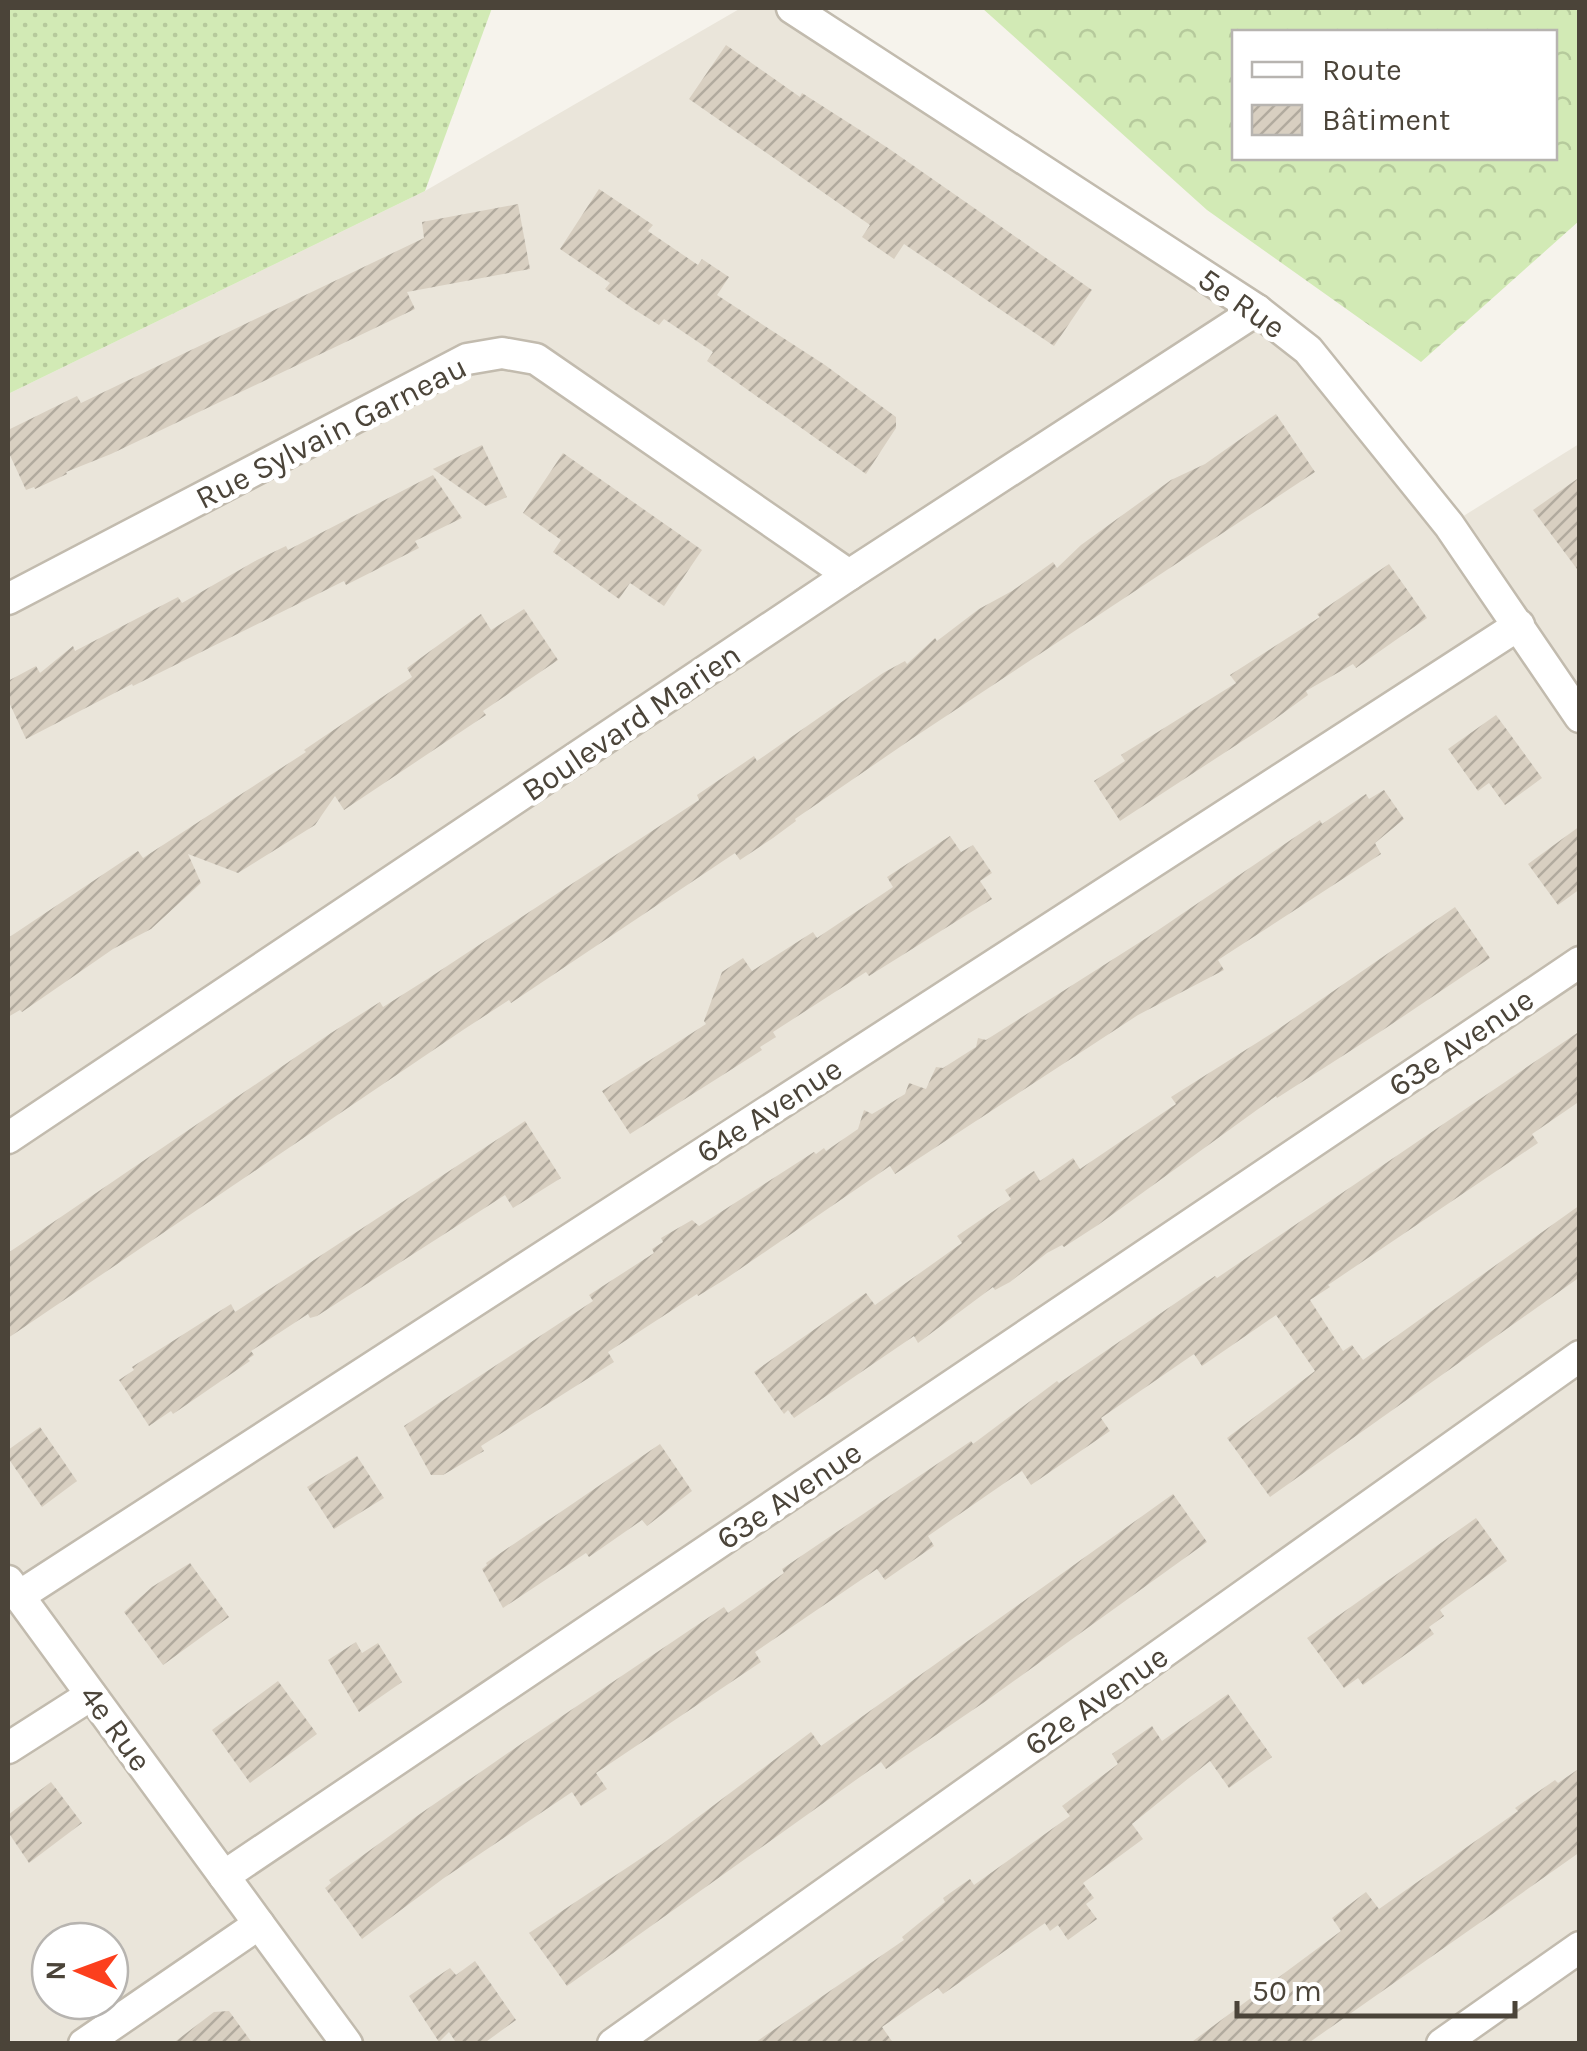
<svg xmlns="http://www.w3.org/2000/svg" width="1587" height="2051" font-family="Karla,sans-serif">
<defs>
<pattern id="grass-dots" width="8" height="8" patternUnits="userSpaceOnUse" patternTransform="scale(2.5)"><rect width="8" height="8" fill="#d2eab5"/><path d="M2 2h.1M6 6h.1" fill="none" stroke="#b6ca9c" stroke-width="1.8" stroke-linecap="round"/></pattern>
<pattern id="forest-crowns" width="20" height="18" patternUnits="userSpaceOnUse" patternTransform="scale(2.5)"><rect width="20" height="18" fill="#d2eab5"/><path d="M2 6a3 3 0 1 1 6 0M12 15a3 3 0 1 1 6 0" fill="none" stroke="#b6ca9c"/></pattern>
<pattern id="building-hatch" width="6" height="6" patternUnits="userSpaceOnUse" patternTransform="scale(2.5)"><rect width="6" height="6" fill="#d8cfc1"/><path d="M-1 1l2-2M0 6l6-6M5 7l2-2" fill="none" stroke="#b1aa9e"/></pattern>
</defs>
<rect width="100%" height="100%" fill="#f6f3ec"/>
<!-- residential -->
<path fill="#eae5da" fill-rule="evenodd" d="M741,8H792L1257,310L1449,525L1579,444V2043L8,2044V394L425,191ZM50,1941H110V2001H50Z"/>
<!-- grass -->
<path fill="url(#grass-dots)" d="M8,8H492L425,191L8,394Z"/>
<!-- forest -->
<path fill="url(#forest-crowns)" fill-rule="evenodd" d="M982,8H1579V221L1421,362L1207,210ZM1234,32H1554V158H1234Z"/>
<!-- building -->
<g fill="url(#building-hatch)">
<path d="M726,45L800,97L802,93L888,148L1092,290L1054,346L904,244L894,259L862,237L870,225L689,99Z"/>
<path d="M599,189L653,225L648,231L698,265L702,259L729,277L717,295L825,365L896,417V428L866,474L707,361L713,352L664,319L659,325L632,308L605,289L610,283L560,249Z"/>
<path d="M518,204L530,269L407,292L415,309L111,454L66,472L67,474L35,489L34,487L26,490L8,451V430L77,396L81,403L424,238L422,222Z"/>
<path d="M1276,414L1315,472L913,738L795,819L796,821L773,838L740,860L735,853L511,1003L509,1000L463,1030L8,1338V1253L331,1033L380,1002L383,1007L429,978L699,800L697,795L754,756L757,761L883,673L905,661L907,664L935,638L937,641L979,609L1012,591L1053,562L1057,568L1081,545L1171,480L1205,464Z"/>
<path d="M482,445L507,497L486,506L433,469Z"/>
<path d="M563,453L702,550L664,606L630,583L619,599L553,552L561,540L523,513Z"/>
<path d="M433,475L462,518L415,541L419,548L346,585L344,581L133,686L132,684L26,739L8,700V681L36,666L40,673L73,646L75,651L178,597L182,603L257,560L286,546L288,550Z"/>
<path d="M1580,477V573L1533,510Z"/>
<path d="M1389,564L1427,618L1356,668L1353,664L1306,691L1308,695L1267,725L1120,821L1094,781L1125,761L1121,755L1236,683L1230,675L1320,617L1317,614Z"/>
<path d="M524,609L558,660L483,711L486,715L344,810L335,796L315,825L238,873L188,854L201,883L151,929L113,949L22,1012L20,1010L8,1017V938L138,851L143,858L306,752L304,750L412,677L407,668L481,614L491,630Z"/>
<path d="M1496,715L1542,778L1505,805L1489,783L1478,791L1448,749Z"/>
<path d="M1384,790L1404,819L1375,843L1381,854L1218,960L1224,970L1138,1015L895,1174L890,1166L724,1280L698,1296L697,1294L608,1352L614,1362L481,1446L484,1451L443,1475H431L404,1426L593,1301L589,1295L654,1253L652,1249L663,1242L661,1238L692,1220L699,1226L814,1152L816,1154L824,1148L826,1151L858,1129L864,1110L872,1114L889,1104L905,1094L909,1083L926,1089L936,1067L943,1068L976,1047L978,1038L986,1040L1148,937L1320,820L1322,824L1366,794L1369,799Z"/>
<path d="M1580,826V889L1558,905L1528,864Z"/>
<path d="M950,836L961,852L973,845L992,873L980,881L992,899L869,976L866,972L773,1032L776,1037L760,1047L762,1050L630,1134L602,1091L706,1024L704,1021L722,972L743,958L752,971L813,932L817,938L893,887L887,877Z"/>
<path d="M1455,907L1490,958L1383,1030L1277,1098L1276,1096L1098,1225L1064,1247L1062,1245L1047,1253L1010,1282L995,1290L993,1287L918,1343L914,1336L794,1418L788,1410L784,1414L754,1372L866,1293L875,1305L962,1243L957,1236L1011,1199L1005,1190L1034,1171L1040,1181L1073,1158L1080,1169L1176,1104L1171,1097L1277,1030Z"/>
<path d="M1580,1031V1101L1532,1134L1538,1143L1328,1285L1330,1287L1310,1300L1343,1351L1352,1345L1363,1360L1580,1205V1277L1270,1497L1227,1438L1315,1371L1276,1315L1202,1366L1194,1354L1101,1418L1110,1431L1031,1485L1022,1471L928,1536L934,1546L885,1580L877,1569L755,1652L761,1662L596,1773L607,1789L581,1806L572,1792L444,1878L362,1939L325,1888L331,1883L329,1880L417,1816L534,1735L724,1607L728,1613L784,1573L782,1569L971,1441L973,1444L1057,1381L1059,1383L1215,1276L1217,1278Z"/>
<path d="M525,1121L561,1178L513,1208L505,1195L317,1316L310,1318L308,1314L279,1333L251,1351L254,1355L248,1359L250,1361L173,1414L171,1411L149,1426L119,1380L134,1370L132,1367L231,1304L235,1312Z"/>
<path d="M40,1427L77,1481L42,1507L8,1458V1450Z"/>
<path d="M660,1444L692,1491L647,1526L642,1520L589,1557L586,1553L503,1608L482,1569L487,1565L486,1563Z"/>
<path d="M357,1456L384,1498L334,1529L307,1487Z"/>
<path d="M1173,1494L1207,1542L986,1701L886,1769L881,1762L567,1986L529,1933L661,1845L811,1732L821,1746Z"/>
<path d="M1476,1518L1507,1561L1440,1610L1444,1616L1429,1627L1434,1634L1363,1685L1358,1678L1344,1688L1307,1638Z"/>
<path d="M190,1563L229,1617L163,1665L124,1612L152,1587Z"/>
<path d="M356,1642L362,1653L378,1643L402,1682L359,1712L328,1660Z"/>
<path d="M278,1681L317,1734L250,1783L212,1730Z"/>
<path d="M1228,1694L1272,1757L1229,1788L1210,1761L1132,1824L1143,1839L1083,1883L1094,1898L1086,1904L1097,1919L1068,1940L1058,1925L1050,1931L1045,1923L943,1994L938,1988L882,2027L894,2044H753L904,1940L902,1937L945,1902L943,1898L970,1879L974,1885L1070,1816L1062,1806L1118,1764L1112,1754L1152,1726L1162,1741Z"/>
<path d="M1580,1768V1852L1498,1910L1307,2044H1189L1341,1931L1332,1918L1366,1892L1379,1909L1518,1811L1515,1808L1555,1780L1558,1783Z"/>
<path d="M51,1782L82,1823L29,1863L8,1832V1815Z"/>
<path d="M475,1961L516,2020L483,2044H457L449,2032L439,2042L409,1996L450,1968L456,1975Z"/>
<path d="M229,2011L253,2044H172L214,2012Z"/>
</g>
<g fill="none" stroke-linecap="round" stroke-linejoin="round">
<defs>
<g id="street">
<path d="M792,8L1257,310L1308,350L1449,525L1580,717"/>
<path d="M8,599L467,359L502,353L536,359L849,575"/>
<path d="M8,1138L849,575L1257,310"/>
<path d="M8,1581L259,1924L84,2044"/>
<path d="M19,1596L1519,625"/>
<path d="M8,1748L91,1695"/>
<path d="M224,1876L1580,962"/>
<path d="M259,1924L347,2044"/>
<path d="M613,2044L1580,1356"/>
<path d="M1442,2044L1580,1947"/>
</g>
</defs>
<!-- street casing -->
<use href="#street" stroke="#c2bbae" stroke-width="35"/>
<!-- street -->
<use href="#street" stroke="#fff" stroke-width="30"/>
</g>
<g text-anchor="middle" stroke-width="10" stroke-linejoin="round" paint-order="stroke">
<!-- street labels -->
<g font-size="32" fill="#4b4439" stroke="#fff">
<text transform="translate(1242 303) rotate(35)" y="11">5e Rue</text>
<text transform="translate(331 432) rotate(-27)" y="11">Rue Sylvain Garneau</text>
<text transform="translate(631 722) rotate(-34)" y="11">Boulevard Marien</text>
<text transform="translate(1461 1042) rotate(-34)" y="11">63e Avenue</text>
<text transform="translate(769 1110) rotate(-33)" y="11">64e Avenue</text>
<text transform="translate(789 1495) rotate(-34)" y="11">63e Avenue</text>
<text transform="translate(1096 1700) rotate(-35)" y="11">62e Avenue</text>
<text transform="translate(116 1728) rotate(54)" y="11">4e Rue</text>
</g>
</g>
<!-- border -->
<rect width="1587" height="2051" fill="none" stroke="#4b4439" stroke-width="20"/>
<!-- legend -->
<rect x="1232" y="30" width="325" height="130" fill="#ffffff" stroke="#b7b4b0" stroke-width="2.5"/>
<rect x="1252" y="62" width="50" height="15" fill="#ffffff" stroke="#b7b4b0" stroke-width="2.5"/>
<text x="1322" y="80" font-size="30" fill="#4b4439">Route</text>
<rect x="1252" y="105" width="50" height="30" fill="url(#building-hatch)" stroke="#b7b4b0" stroke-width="2.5"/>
<text x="1322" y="130" font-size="30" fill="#4b4439">Bâtiment</text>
<!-- north arrow -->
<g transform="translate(80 1971) rotate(271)"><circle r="48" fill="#ffffff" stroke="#b7b4b0" stroke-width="2.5"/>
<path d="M0-8L18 38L0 25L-18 38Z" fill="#fc3f1d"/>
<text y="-15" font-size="28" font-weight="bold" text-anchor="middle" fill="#4b4439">N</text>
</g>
<!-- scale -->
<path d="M1237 2001v15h278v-15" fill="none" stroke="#4b4439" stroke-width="5"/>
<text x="1252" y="2001" font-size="30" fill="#4b4439" stroke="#ffffff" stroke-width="8" paint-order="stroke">50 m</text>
</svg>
